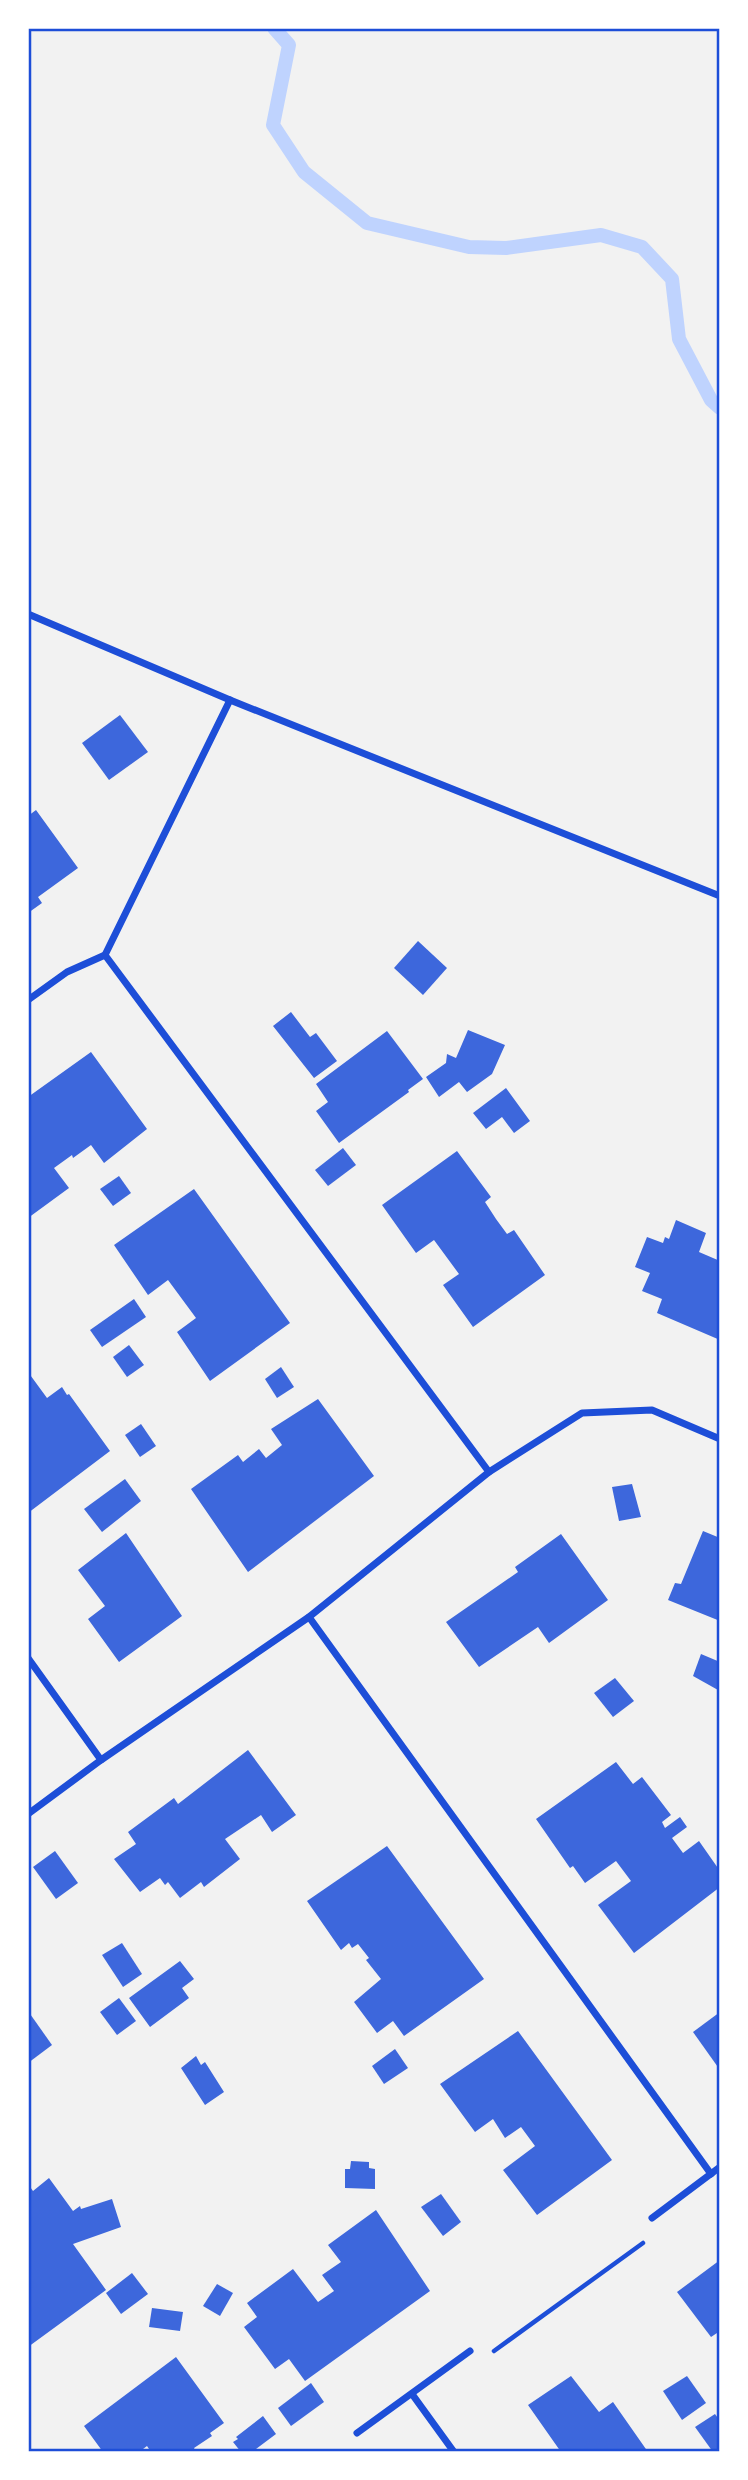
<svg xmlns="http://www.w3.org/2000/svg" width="748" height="2480" font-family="Montserrat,sans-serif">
<rect width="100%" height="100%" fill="#f2f2f2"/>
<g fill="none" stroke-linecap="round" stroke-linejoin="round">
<!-- stream -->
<path stroke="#bfd3fe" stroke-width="14" d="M274,28L289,45L273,125L304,172L367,223L469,247L506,248L601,235L642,247L672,279L679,339L711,400L720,408"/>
</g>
<!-- building -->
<g fill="#3d67dc">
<path d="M120,715L148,752L109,780L82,743Z"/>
<path d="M36,810L78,868L38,897L42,903L28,913V816Z"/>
<path d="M418,941L447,968L423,995L394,968Z"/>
<path d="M291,1012L310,1037L316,1033L337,1061L314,1078L273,1026Z"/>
<path d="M468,1030L505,1045L492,1074L467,1092L459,1082L439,1097L426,1077L446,1063L447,1054L456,1058Z"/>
<path d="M387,1031L423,1079L408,1090L409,1092L339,1143L316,1111L328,1102L316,1084Z"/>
<path d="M91,1052L147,1129L104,1163L91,1145L73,1158L72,1155L54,1168L69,1188L28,1218V1097Z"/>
<path d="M506,1088L530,1121L514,1133L502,1117L486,1129L473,1113Z"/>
<path d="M343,1148L356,1165L328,1186L315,1170Z"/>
<path d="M457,1151L491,1197L485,1202L496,1219L507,1234L514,1230L545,1275L473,1327L443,1285L459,1274L434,1240L416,1253L382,1205Z"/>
<path d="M119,1176L131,1193L113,1206L100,1189Z"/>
<path d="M194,1189L290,1323L210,1381L177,1332L196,1318L168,1280L148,1295L114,1245Z"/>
<path d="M676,1220L706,1233L699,1252L720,1261V1340L657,1313L662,1299L642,1291L650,1273L635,1267L647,1237L663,1243L665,1237L669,1239Z"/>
<path d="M134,1299L146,1317L102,1347L90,1330Z"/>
<path d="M129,1345L144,1365L127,1377L113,1357Z"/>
<path d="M281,1367L294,1387L277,1398L265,1379Z"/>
<path d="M28,1372L47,1398L62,1387L67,1395L69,1394L110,1451L28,1513Z"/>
<path d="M318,1399L374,1476L248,1572L191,1489L238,1455L243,1462L259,1449L266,1458L282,1445L271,1429Z"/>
<path d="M141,1424L156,1446L140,1457L125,1435Z"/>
<path d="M125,1479L141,1501L102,1532L84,1509Z"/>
<path d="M632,1484L641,1517L619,1521L612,1487Z"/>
<path d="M703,1531L720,1538V1621L668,1600L675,1583L681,1584Z"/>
<path d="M126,1533L182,1616L119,1662L88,1619L105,1606L78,1570Z"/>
<path d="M561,1534L608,1600L549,1643L538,1627L479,1667L446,1622L518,1572L515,1567Z"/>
<path d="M701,1654L720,1662V1684L718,1690L693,1676Z"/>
<path d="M615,1678L634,1701L613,1717L594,1693Z"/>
<path d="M248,1750L296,1815L272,1832L261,1815L225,1839L240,1859L204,1887L201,1882L180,1898L168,1882L165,1885L160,1878L140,1892L114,1859L136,1844L128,1832L174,1798L178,1804Z"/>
<path d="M616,1762L633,1784L642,1777L671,1815L662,1822L665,1828L680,1817L687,1827L672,1838L683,1853L699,1841L720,1871V1887L634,1953L598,1905L631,1881L616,1861L585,1883L573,1866L570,1868L536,1819Z"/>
<path d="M387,1846L484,1979L404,2036L393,2021L377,2033L354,2002L381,1979L366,1960L369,1958L358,1944L352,1948L349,1943L341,1950L307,1901Z"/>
<path d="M55,1851L78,1883L56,1899L33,1867Z"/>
<path d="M122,1943L142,1974L123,1987L102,1955Z"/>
<path d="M180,1961L194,1979L182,1988L189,1998L150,2027L129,1998Z"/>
<path d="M119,1998L136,2021L117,2035L100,2012Z"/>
<path d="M28,2011L52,2045L28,2063Z"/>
<path d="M720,2012V2070L693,2032Z"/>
<path d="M518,2031L612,2160L537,2215L503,2170L535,2146L521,2127L505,2138L493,2119L475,2132L440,2084Z"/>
<path d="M395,2049L408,2068L384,2084L372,2066Z"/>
<path d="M196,2056L201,2065L205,2062L224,2092L205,2105L181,2068Z"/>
<path d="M351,2161L369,2162V2168L375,2169V2189L345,2188V2169H350Z"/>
<path d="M49,2178L73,2211L80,2206L81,2209L112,2199L121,2227L73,2244L106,2290L28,2347V2184L33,2191Z"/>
<path d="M441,2194L461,2222L443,2236L421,2207Z"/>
<path d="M376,2210L430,2291L305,2381L289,2359L275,2369L244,2327L257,2317L247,2303L293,2269L318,2302L334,2291L322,2275L341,2262L328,2245Z"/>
<path d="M720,2260V2331L711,2337L677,2292Z"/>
<path d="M132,2273L148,2294L121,2314L106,2293Z"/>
<path d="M217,2284L233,2293L220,2316L203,2306Z"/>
<path d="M152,2308L183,2312L180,2331L149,2327Z"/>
<path d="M176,2357L224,2423L210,2433L212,2436L194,2448L196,2452H151L147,2446L139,2452H103L84,2426Z"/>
<path d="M571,2376L599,2412L613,2402L648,2452H561L528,2405Z"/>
<path d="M687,2376L706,2403L682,2420L663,2391Z"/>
<path d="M311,2383L324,2402L291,2426L278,2408Z"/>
<path d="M715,2414L720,2421V2452H713L695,2427Z"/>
<path d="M263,2416L276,2434L252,2452H241L233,2442L238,2439L236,2437Z"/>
</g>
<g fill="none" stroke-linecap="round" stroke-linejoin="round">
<!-- path -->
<path stroke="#1d4ed8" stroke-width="4.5" d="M494,2351L643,2243"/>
<!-- minor -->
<g stroke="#1d4ed8" stroke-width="7">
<path d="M28,614L230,700L720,896"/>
<path d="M105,955L489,1472"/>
<path d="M28,1000L67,972L105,955L230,700"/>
<path d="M309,1617L711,2174"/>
<path d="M28,1658L101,1760"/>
<path d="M28,1814L101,1760L309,1617L489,1472L582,1413L652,1410L720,1439"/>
<path d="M652,2218L720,2167"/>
<path d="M412,2394L454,2452"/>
<path d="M357,2433L470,2351"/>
</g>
</g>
<!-- border -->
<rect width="748" height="2480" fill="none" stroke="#ffffff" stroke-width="60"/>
<rect x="30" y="30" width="688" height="2420" fill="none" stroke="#1d4ed8" stroke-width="2.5"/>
</svg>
